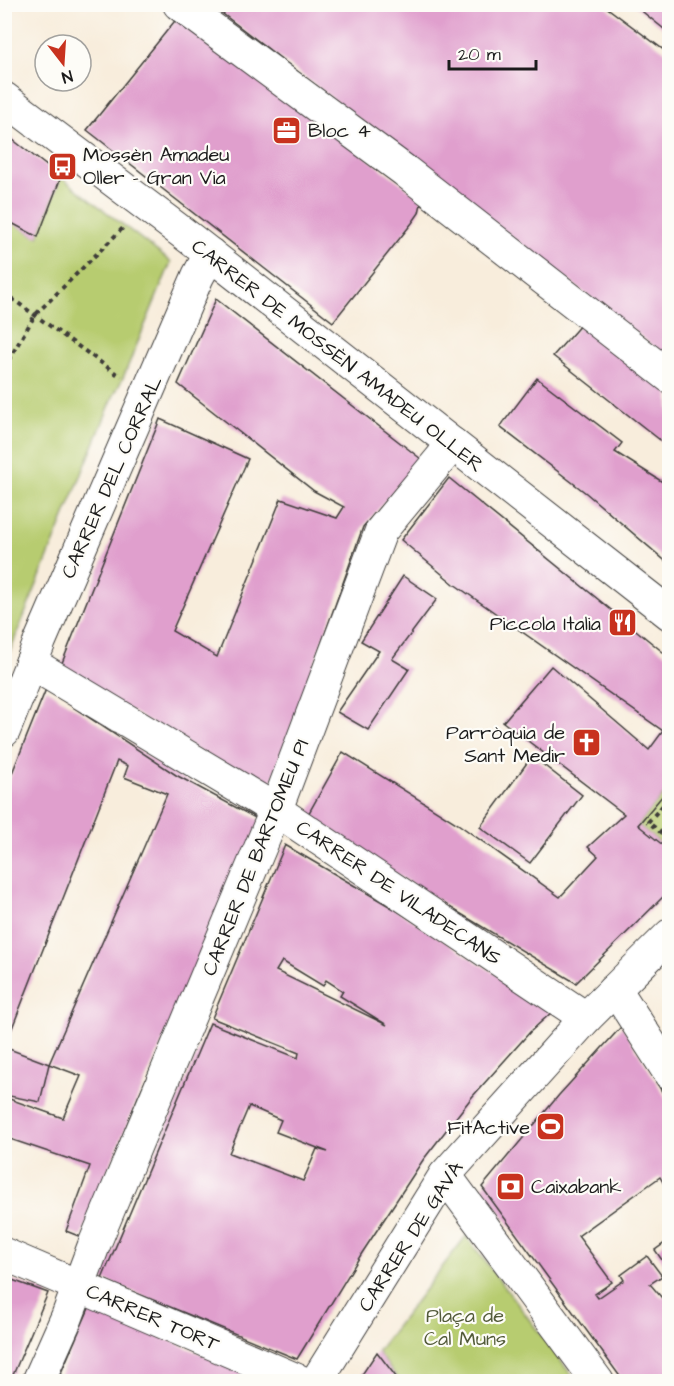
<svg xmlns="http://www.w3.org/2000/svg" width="674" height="1386" font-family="'Architects Daughter',sans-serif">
<rect width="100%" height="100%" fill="#fdfcf7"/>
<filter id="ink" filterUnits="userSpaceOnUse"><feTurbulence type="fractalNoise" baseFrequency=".0167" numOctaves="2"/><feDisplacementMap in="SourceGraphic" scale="12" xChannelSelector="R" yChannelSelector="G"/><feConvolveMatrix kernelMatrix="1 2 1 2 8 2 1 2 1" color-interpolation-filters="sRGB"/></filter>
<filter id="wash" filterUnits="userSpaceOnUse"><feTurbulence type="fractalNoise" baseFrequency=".008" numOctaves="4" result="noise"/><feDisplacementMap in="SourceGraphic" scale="24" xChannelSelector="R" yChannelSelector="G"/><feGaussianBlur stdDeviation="1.35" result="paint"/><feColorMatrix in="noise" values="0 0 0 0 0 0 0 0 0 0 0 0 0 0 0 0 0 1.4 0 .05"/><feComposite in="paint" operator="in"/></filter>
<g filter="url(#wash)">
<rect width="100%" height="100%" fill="#f8eddc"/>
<!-- green -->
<g fill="#b7cc70" stroke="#6a7446" stroke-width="1.5">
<path d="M61,177L171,262L123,378L113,397L5,663V219L38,237Z"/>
<path d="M669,788V850L638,825Z"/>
<path d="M466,1236L576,1381H400L377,1352Z"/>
</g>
<g id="blocks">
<!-- building -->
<g fill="#e09fcd" fill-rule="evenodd">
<path d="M210,4H602L669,54V358Z"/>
<path d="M633,4H669V33Z"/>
<path d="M178,17L422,199L419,213L412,223L333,322L87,130Z"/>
<path d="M4,133L61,177L38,237L4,219Z"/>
<path d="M216,299L421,459L363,527L268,793L60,668L160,419L248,459L172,631L217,657L281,499L337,518L344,507L314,491L178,384Z"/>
<path d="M583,322L669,387V447L553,356Z"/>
<path d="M537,378L622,443L615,452L669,486V564L586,493L500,427Z"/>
<path d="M449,478L669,657V788L638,825L669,850V891L576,983L305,820L343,752L458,824L560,897L598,856L588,847L624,814L503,722L551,666L649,750L663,731L454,584L401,540Z"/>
<path d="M403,576L437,599L392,659L409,669L368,730L337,712L379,651L361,641Z"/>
<path d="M46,689L176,775L261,821L138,1097L81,1237L66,1231L90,1166L4,1137V1097L63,1118L81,1076L49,1064L40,1102L4,1095V1047L49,1064L167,794L124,777L128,766L117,761L5,1046L4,793Z"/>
<path d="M532,756L582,795L530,863L480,827Z"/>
<path d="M285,845L396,910L553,1011L530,1032L472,1097L423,1160L362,1253L297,1359L102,1279L210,1023L298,1058L299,1053L212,1018ZM282,961L323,986L326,980L343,991L340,996L387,1025L276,971ZM249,1106L281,1120L276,1132L328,1152L317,1149L303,1181L229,1153Z"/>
<path d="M622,1026L669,1103V1193L660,1177L578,1236L612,1282L595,1294L598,1298L624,1280L621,1275L647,1256L662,1276L650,1284L662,1298L669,1293V1382H624L482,1187L559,1095Z"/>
<path d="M669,1240V1270L655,1250Z"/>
<path d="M4,1277L48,1293L10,1382H4Z"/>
<path d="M90,1306L266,1382H57Z"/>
<path d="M377,1352L400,1382H357Z"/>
</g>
</g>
</g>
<g filter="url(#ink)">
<use href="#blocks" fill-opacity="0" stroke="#3d3b39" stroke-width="1.5"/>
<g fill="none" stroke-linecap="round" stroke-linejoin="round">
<defs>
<g id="minor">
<path d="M179,4L405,171L670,377"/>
<path d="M4,98L192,240L670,614"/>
<path d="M31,663L276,810L586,1018"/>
<path d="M4,731L40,641L198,276L210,254"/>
<path d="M613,991L621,998L670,1074"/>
<path d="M445,1175L598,1382"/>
<path d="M4,1254L302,1382"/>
<path d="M38,1382L67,1317L94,1245L276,810L381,531L453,444"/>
<path d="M316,1382L445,1175L586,1018L670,935"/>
</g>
</defs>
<!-- minor casing -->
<use href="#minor" stroke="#3d3b39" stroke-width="34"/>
<!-- path -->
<g stroke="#3d3b39" stroke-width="4" stroke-dasharray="4.5 4.5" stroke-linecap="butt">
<path d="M4,293L121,377"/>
<path d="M4,368L35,315L125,226"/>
<path d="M670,806L665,803L648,822L670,840"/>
</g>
<!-- minor -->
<use href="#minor" stroke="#fff" stroke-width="32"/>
</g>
</g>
<!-- icons -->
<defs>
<symbol id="office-square" viewBox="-11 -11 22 22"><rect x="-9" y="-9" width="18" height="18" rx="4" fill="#c8321e" stroke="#fdfcf7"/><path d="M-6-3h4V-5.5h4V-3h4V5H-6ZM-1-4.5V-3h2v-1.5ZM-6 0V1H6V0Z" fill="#fff"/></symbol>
<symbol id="bus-square" viewBox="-11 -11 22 22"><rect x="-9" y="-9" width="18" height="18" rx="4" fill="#c8321e" stroke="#fdfcf7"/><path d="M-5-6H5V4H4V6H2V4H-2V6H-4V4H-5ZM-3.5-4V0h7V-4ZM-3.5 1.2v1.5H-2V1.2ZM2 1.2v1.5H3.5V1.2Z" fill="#fff"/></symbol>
<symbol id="restaurant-square" viewBox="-11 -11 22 22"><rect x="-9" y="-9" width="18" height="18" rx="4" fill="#c8321e" stroke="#fdfcf7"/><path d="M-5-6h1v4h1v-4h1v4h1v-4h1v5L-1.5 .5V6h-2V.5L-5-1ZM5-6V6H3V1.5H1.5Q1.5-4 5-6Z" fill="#fff"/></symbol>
<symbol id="church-square" viewBox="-11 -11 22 22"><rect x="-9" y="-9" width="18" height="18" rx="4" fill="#c8321e" stroke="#fdfcf7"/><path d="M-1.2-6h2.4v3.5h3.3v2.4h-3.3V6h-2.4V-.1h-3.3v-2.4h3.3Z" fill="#fff"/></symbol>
<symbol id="stadium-square" viewBox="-11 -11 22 22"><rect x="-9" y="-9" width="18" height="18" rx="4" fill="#c8321e" stroke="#fdfcf7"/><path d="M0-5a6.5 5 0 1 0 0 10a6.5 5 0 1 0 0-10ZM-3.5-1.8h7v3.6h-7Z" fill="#fff"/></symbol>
<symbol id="bank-square" viewBox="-11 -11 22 22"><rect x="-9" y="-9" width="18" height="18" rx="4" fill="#c8321e" stroke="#fdfcf7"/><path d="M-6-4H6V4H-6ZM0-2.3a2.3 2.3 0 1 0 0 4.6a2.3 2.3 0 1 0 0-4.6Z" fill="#fff"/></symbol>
</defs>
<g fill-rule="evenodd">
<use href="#office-square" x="270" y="114" width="33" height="33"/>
<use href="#bus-square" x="46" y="150" width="33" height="33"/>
<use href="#restaurant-square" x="606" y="606" width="33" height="33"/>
<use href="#church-square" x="570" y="726" width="33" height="33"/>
<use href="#stadium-square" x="534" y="1110" width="33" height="33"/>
<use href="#bank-square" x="494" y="1170" width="33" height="33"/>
</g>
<g text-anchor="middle" stroke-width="4.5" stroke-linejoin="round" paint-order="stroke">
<!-- poi labels -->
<g font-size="20" fill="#1c1c1c" stroke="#fdfcf7" text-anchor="start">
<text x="308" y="137">Bloc 4</text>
<text x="83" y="161">Mossèn Amadeu<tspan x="83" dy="23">Oller - Gran Via</tspan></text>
<text x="601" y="630" text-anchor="end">Piccola Italia</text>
<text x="565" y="739" text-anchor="end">Parròquia de<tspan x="565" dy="23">Sant Medir</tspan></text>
<text x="530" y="1134" text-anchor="end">FitActive</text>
<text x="531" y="1193">Caixabank</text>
</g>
<!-- street labels -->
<g font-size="20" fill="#1c1c1c" stroke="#fdfcf7">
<text transform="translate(338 355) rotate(38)" y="7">CARRER DE MOSSÈN AMADEU OLLER</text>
<text transform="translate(111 477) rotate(-66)" y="7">CARRER DEL CORRAL</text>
<text transform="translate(255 857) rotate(-68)" y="7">CARRER DE BARTOMEU PI</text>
<text transform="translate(399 892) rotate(34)" y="7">CARRER DE VILADECANS</text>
<text transform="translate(410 1236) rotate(-57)" y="7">CARRER DE GAVÀ</text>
<text transform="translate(153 1317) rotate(23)" y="7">CARRER TORT</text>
</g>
<!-- park labels -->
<g font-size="20" fill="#525a39" stroke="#fdfcf7">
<text x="465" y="1322">Plaça de<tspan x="465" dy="23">Cal Muns</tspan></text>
</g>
</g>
<!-- margin -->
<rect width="674" height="1386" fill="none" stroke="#fdfcf7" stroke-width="24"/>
<!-- north arrow -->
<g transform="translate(63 63) rotate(163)"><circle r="28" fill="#fdfcf7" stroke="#a3a29f" stroke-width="1.5"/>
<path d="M0-4.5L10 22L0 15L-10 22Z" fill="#c8321e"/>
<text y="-9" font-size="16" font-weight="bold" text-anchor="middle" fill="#1c1c1c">N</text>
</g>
<!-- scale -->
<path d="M449 60v9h87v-9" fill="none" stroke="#1c1c1c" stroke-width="3"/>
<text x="458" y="60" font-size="18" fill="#1c1c1c" stroke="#fdfcf7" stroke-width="4.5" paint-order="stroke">20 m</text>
</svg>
